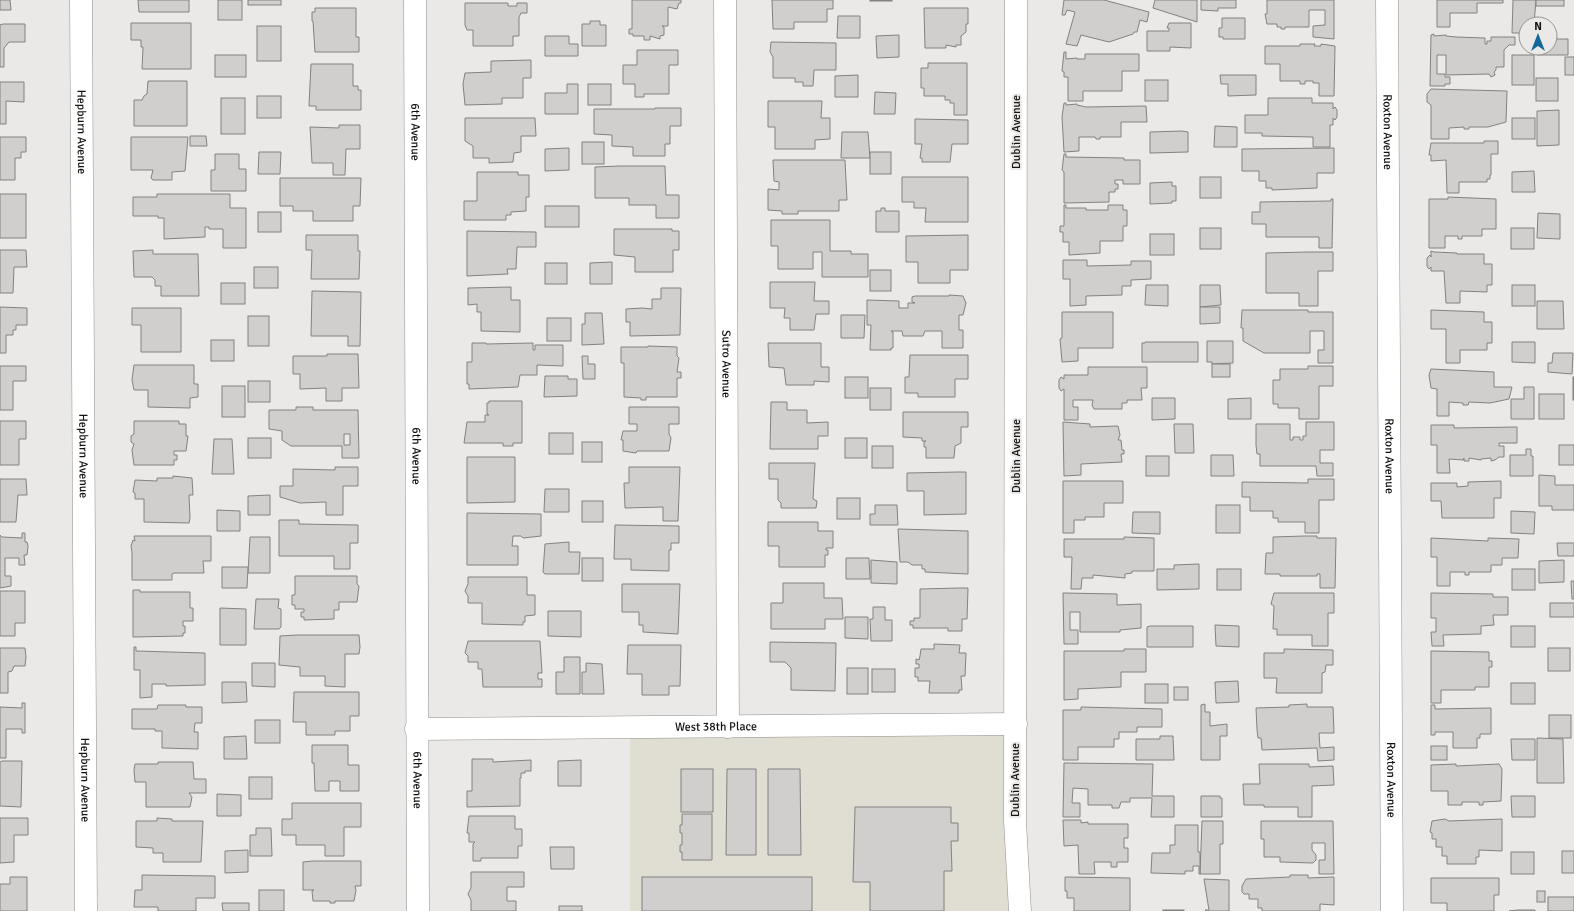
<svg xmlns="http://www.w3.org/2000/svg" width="1574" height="911" font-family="Signika,sans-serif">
<rect width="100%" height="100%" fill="#ebe9e7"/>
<!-- built -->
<path fill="#e0ddd3" d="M1016,724L1020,911H630V728Z"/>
<!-- building -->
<g fill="#d0cfcd" stroke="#838280" fill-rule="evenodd">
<path d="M0,0H10L11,10H0Z"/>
<path d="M138,0H189V12H139Z"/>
<rect x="218" y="0" width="24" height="20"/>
<rect x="248" y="0" width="33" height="5"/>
<path d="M632,0H681V3H679L677,9L668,7V26H662L664,27V35L660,36V39L650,36V40H644V36H633V34H629V29H632Z"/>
<path d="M772,0H833V9H827V22H794V29H773Z"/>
<rect x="870" y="0" width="22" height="1"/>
<path d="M1064,0H1104L1149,12L1147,22L1140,20L1137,32H1134L1133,34L1109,42L1081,35L1077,46L1066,44L1075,12L1067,10L1065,15H1062Z"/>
<path d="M1155,0H1197V22L1153,8Z"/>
<path d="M1201,0H1236V8H1218V11L1201,10Z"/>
<path d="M1267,0H1334V39L1313,37V26L1325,25V10H1309V27H1285V29H1281V27H1277V24H1267L1265,14H1267Z"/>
<path d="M1437,0H1503V3H1477V13H1450V27H1437Z"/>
<path d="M1513,0H1536L1534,24H1526V33H1512Z"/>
<rect x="1536" y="0" width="28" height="6"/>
<path d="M465,3H508V6H517V3H527V13H521L519,17V36H513V46H473V30H467L465,25Z"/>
<path d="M315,8H356V37H359V52H315L313,21H312V12H315Z"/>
<path d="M924,8H968V24H966V32L961,36V45H956V47L946,45V48H925Z"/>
<path d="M838,16H860V38H837Z"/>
<path d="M1222,18H1245V39H1223V37H1219V28H1222Z"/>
<path d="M590,21H600V25H606V46H582V24H590Z"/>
<path d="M131,23H191V69H142L143,47H141V40H131Z"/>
<path d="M1169,23H1191V48L1170,47V51H1147V31H1169V28H1167Z"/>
<path d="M3,24H25V42H9L4,48V67H0V25Z"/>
<rect x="257" y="26" width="24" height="35"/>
<path d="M1434,34V36L1446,35V36L1456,37L1485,38V44H1487V41H1491V37H1515V45H1509L1504,50V67H1496V70L1494,72L1495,75L1491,77L1489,74L1446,75V55H1437V74H1445V77H1450V84H1445V86H1430L1431,35Z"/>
<path d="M899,35V57L877,58L876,36Z"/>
<path d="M545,36H569V44H578V56H545Z"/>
<path d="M1550,39H1568V55H1537V48H1550Z"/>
<path d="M771,42L836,43V70H814L813,86H803V82H795V78H773V57L770,52Z"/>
<path d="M1300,44H1315L1314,46H1321V44L1335,46L1334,96H1319V83H1313V81H1305V84H1300V81H1280V64H1265V46H1300Z"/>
<path d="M637,50H678V65H669V94H644V97H635V84H623V65H637Z"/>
<path d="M1064,52H1066V59L1077,58V59H1085V54H1139V71H1122V91H1083V101H1068V77H1064V72L1062,71Z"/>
<rect x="215" y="55" width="31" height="22"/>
<rect x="1512" y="55" width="22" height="30"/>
<rect x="1565" y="57" width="9" height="18"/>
<path d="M531,60V78H523V98H502V104L465,105L463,84L465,73L491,72V61Z"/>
<path d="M928,63H967V115H954V103H950V100H945V96H924V88H921V68H928Z"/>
<path d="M311,64H353V86H358V90H361V110H316V106H309Z"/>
<path d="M858,75V97H835V76Z"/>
<path d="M1220,75H1256V95L1228,96V84H1221Z"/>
<rect x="1536" y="78" width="22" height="23"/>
<rect x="1145" y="80" width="23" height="21"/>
<path d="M148,81H187V126H134V100H142L144,96L147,94Z"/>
<path d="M0,82H24V102L6,101V124H0Z"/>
<path d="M567,84H578V114H545V93H567Z"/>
<rect x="588" y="84" width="23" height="21"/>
<path d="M1431,89L1507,91L1506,122L1488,127H1469V129H1464V127L1449,128V139H1431V105L1427,102V94Z"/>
<path d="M875,92L896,93L895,114H874Z"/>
<rect x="257" y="96" width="24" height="22"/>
<rect x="221" y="98" width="24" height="36"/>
<path d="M1268,98H1312V103H1333V109L1335,107L1337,110V117L1335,120L1333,118V125H1330V147H1313V137L1262,136V133H1245V115H1268Z"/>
<path d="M768,101H822L821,118H830V139L815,140V149H775V127H768Z"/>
<path d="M1064,103H1066V105L1077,104V105L1086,107L1146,106L1147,122H1121V137H1100V139H1096L1095,137H1079V151L1064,152L1062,117Z"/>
<path d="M655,108H681V126H670V144H665V156H633V147L612,146V135L594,134V109H655Z"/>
<path d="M1559,110V145L1537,146V111Z"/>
<path d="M465,118H535L536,136H521V152L514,153L513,162L489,163V158H473V146L465,141Z"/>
<rect x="1512" y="118" width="23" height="21"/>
<path d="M915,119L968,120V144H952L950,162H922V158H920L922,144H915Z"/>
<path d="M339,125H360V149H346L345,175H333V163H312L310,127L339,128Z"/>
<path d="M1215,126L1237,127V147H1214Z"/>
<path d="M1182,131L1188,132V152L1150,153V132Z"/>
<path d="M842,132H868L870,158H841Z"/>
<path d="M190,136H206L207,146H190Z"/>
<path d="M0,137H26V152H21V158H15V180H0Z"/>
<path d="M131,137H188L185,171L172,172V180H153L151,178L153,170H131Z"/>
<path d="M1484,141H1498V154H1491V175H1490V179H1487V182H1459V193H1447L1446,160L1431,161V155H1429L1431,143H1484Z"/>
<rect x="582" y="142" width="22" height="22"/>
<path d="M569,148V170L545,171V149Z"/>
<path d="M1334,148V173H1317V188L1272,190V188H1266V181H1259V171H1242V149Z"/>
<path d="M259,152H281L280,174H258Z"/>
<rect x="870" y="152" width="21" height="22"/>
<path d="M215,154H239V169H246V191H211V170H215Z"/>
<path d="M1064,154H1066V157L1124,158V160H1140V184H1123V180H1115V184H1118V189H1115V192H1109V202L1064,203V172L1062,170Z"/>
<path d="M773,160H845L847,200H839V211H798V214H782V211L768,210V189L779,190V182L774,181Z"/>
<path d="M619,166H665L666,195H679V218H656V205H629V198H595V167Z"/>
<path d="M1534,171L1535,192H1512V172Z"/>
<path d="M477,172H518V175H529V197H526V211L511,212V215H506V220H464V201H477Z"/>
<path d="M902,177H968V222H925L926,208H914V202H902Z"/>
<rect x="1200" y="177" width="21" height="21"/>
<path d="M280,178H361L360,206H353V221H313V211H293V206H280Z"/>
<path d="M1172,182V186H1176V201H1172V203L1150,204V183Z"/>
<rect x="0" y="194" width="26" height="44"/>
<path d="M157,194H230V208H246V248H223V229H209V227H205V237L164,239V218H158V216H133V197H157Z"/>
<path d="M1448,197L1496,199V229H1482V236H1462V239H1458V236H1445V248H1429V199H1448Z"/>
<path d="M1331,199H1333L1332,248H1319V237H1266V224H1252V212H1260V202L1331,201Z"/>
<path d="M1064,205H1066V208H1086V210H1108V205H1123V210H1127V226H1123V241H1100V253L1069,255V242H1063V232H1060V226H1064Z"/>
<rect x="545" y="206" width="34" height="21"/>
<path d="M881,208H885V211H899V232H876V211H881Z"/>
<rect x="258" y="212" width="23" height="20"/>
<path d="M1538,213L1560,214V239L1537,238Z"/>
<path d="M771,220H830V251H851V254H868V277H822V252H813V269H778V246H771Z"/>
<rect x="1200" y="228" width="21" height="21"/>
<rect x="1511" y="228" width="23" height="21"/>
<path d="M614,229H672V231H679V250H673V272H635V257L614,255Z"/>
<path d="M467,231L536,232V247H517L516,269H507L508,274L467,276Z"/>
<rect x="1150" y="234" width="24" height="21"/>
<path d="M306,235H358V251H360L359,279H311L312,250H306Z"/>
<path d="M968,235V270H950V283H918V262H906V236Z"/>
<path d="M0,250H26L27,267H14L13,293H0Z"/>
<path d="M153,250V254H198L199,296H161V286H155V280L152,277H134L133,251Z"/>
<path d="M1431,251L1434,252L1457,253V254H1484V264H1492V285H1487V292L1460,291V303H1446L1444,271H1431V267L1429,269L1427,266V258L1430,255L1431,257Z"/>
<path d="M1308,252H1333V271H1318V306H1299V293H1266V253Z"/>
<path d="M1063,260H1087V266L1131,265V261H1151V279L1131,280V286H1122V295L1086,296V305L1070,306V279H1063Z"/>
<path d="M612,262V284H590V263Z"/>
<rect x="545" y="263" width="22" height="21"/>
<rect x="254" y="267" width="24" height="21"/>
<rect x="870" y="270" width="21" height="21"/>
<path d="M770,282H815L814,301H829V314H816L814,330H790V318H784L785,308H770Z"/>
<rect x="221" y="283" width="24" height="21"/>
<path d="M1146,285H1168V306L1145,305Z"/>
<path d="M1200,285H1220L1221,305L1200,307Z"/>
<rect x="1512" y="285" width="23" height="21"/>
<path d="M511,287V300H520V332L481,331V312H477V304L468,305V288Z"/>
<path d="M661,288H681L680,335L630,336V322H626V309L642,308L652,309V299H661Z"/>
<path d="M312,291L361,292L360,346H348V336H311Z"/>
<path d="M949,295L963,296L966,303L963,315H959V330H963V348H942V331H925L923,336H903L902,331H891L893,332V348H891V350H870L871,325H867V300L899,301V308H908V303H915L912,302V297L915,296H949Z"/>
<path d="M1537,301H1563L1564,329H1537Z"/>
<path d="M0,307L27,308V325H16V330H13V335H6V353H0Z"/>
<path d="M1200,307H1220V323L1200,324Z"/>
<path d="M132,308H181V352H141V325H132Z"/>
<path d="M1242,310H1308V312H1333V363H1318V350H1324V331H1310V353H1264L1243,341V328H1241Z"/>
<path d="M1431,310L1484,312V322H1492V343H1487V350H1460V363H1446V329H1431Z"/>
<path d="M1062,312H1113V348H1078V361L1062,362L1060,339L1062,338Z"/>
<path d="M585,313H602L604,344L582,345V324H585Z"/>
<path d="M841,315H865L864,338H841Z"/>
<rect x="248" y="316" width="21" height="30"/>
<rect x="547" y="318" width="24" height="23"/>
<rect x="211" y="340" width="23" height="21"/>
<path d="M1207,341H1233V363L1212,364V362H1207Z"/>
<path d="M1145,342H1198V362H1142V343H1145Z"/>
<path d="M1512,342H1535V363L1512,362Z"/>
<path d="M472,343H486V344L533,343V350H535V345H563V366L537,365V375H520L518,387L469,389V384H467V362H472Z"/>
<path d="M768,343H821V367H829V382L814,381V385H786L784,368L769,367Z"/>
<path d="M648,346L677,347V356L679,358L677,372H681V378H677V397H646V400H641V398L624,397V363H621V347H648Z"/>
<path d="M1553,353H1573L1572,374L1548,372V363H1552Z"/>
<path d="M327,354H358L359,388H342V401H326V388L300,389V374H293V356H327Z"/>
<path d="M910,355H968V379H955V397H918V393H905V377H909Z"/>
<path d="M582,356H588V364H595V379H583Z"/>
<rect x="1212" y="364" width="18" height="13"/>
<path d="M134,365H194V384H198V397L190,398V408L148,407V390H134L132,380Z"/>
<path d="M0,366H26V381H13V410H0Z"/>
<path d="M1308,366H1333V386H1319V419H1299V408H1278V404H1273V380H1280V369H1308Z"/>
<path d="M1088,367H1147V388H1141L1142,400H1127V403H1122V409H1094L1092,405L1093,400H1073V407H1078V420H1064V389L1061,391L1059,388V380L1061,377L1064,379V375H1088Z"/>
<path d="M1431,369L1494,372V387H1512L1509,399L1490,403L1469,402L1468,405H1463V403L1449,402V416H1437V389L1431,388L1429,375Z"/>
<path d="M545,376H568V379H577V396L544,397Z"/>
<rect x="845" y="377" width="23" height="21"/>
<rect x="1573" y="377" width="1" height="23"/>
<rect x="248" y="381" width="22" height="21"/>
<rect x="222" y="386" width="23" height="31"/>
<path d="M1524,387H1534V419H1511V399H1524Z"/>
<rect x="870" y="388" width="21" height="22"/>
<rect x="1539" y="394" width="25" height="25"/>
<path d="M1152,398H1175V419L1152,420Z"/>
<path d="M1251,398V419H1228V399Z"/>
<path d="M489,401H522V443H513V446H503V443H464L467,422H485V415H489L487,414V403H489Z"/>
<path d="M771,402H787V410H807V423L828,422V436H818V449H770Z"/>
<path d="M296,407H313V410H358L359,458H342V446H291L282,440V431L269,429V410H296ZM344,434H350V445H344Z"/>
<path d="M629,407H679V424H669V434L671,438L669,451H637L636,453L623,451V440H621L623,431H637V424H629Z"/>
<path d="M903,412H968V427H961V443L955,446L954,458H926V447H924V442L926,441H922V438L903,437Z"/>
<path d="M0,421H26V439H19V465H0Z"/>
<path d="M134,421H179V424H186V436H188L186,451H174V455H177V460H174V465H134L132,450L134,444L131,442V436L134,434Z"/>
<path d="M1063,422L1090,424V427L1118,426L1120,435L1118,440H1121L1122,450H1124V454H1121L1122,462L1081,464V475L1064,476Z"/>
<path d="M1306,422H1334V450H1320V463H1333V476H1317L1316,466H1260V454H1257L1256,445V424H1290V440H1293V437H1300V440H1303V436H1306Z"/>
<path d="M1174,424H1193L1194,453H1175Z"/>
<path d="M1431,425H1454V428L1517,427V443H1499V446H1504V457H1499L1495,460L1491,461V458L1481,459V460L1469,458V461H1464V458L1463,460L1449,459L1450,473H1437V445H1431Z"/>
<rect x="549" y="433" width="24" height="21"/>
<rect x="248" y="438" width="23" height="20"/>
<rect x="845" y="438" width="22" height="20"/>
<path d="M214,439H232L234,474H212Z"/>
<rect x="582" y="442" width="20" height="20"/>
<rect x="1559" y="445" width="15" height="20"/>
<rect x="872" y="446" width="21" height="22"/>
<path d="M1526,449H1531V456H1533V476H1510V455H1526Z"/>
<path d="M1211,455H1233L1234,476H1211Z"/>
<rect x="1146" y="456" width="23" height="20"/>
<path d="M467,457H515V502L467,503Z"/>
<path d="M769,463H815L813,499L817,501L816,508H781V503L778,500V479H769Z"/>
<path d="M335,467H358V486H343V515H326V502L300,503L280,497V486H293V469L335,470Z"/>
<path d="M629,467H680L678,521H663V507L625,508L624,483H629Z"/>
<path d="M959,472H966V514L924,515V491H907V473Z"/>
<path d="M1539,475L1555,476V485H1574V510H1552V506H1539Z"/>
<path d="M173,476L192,478L193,495H189L190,518L189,523L144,522V499H135V493L133,492L135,480L157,481V478H173Z"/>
<path d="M0,479H26L27,495H18L16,522H0Z"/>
<path d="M1308,479H1334V500H1319V533H1305V522H1278V518H1273V511H1250V497H1242V482L1308,483Z"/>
<path d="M1063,481H1123V503H1104V517H1085V520H1074V533H1063Z"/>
<path d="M1501,481V498H1494V518H1442L1441,501H1431V483H1457V487L1468,486V482Z"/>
<path d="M545,489H569V512H544Z"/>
<path d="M270,495V515H248V496Z"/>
<rect x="837" y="498" width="23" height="21"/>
<rect x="582" y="501" width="21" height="21"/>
<path d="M875,505H897L898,525H870V514H875Z"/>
<rect x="1216" y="505" width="24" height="28"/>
<path d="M217,510L240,511V531H217Z"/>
<path d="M1511,511L1535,512L1534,534L1511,533Z"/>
<path d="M1133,512H1160V534L1132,533Z"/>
<path d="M467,513L541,514V536L523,538L521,536H513L512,546H518V565H467Z"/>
<path d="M279,520H299V524L358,525V543H350V569H334V556H279Z"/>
<path d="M768,522H818V531H833V548H826V550H828V555H825V567H779V546H768Z"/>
<path d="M615,525L679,526V543H671V550H669V571L631,570V559H614Z"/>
<path d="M898,529L968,531V574L925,572V569H922V565H912L908,562H900Z"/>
<path d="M22,533H25V542H27L28,546L27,555H24L25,565H19V558H5V576H11V586L0,588V535L2,537L22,538Z"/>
<path d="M134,536H211V561H203L204,573H174L172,574V580H132V552L131,546L133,540L135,541Z"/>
<path d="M1304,536H1317V538H1336L1335,588H1320V574H1317V576H1280V574H1265L1266,553H1273V537Z"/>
<path d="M250,537H270V573H248Z"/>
<path d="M1124,537L1154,538V571H1132V573L1125,574V578L1093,575V578H1082L1081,589H1071L1072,557H1064V539H1124Z"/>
<path d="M1431,538L1488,541V538L1519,539L1518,558H1502V565H1491V572H1469V575H1465V572H1450V586H1437V557H1431Z"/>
<path d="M569,542V552H580L579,574H545L543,572L545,544Z"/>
<path d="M1557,543H1574V556H1558Z"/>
<rect x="582" y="558" width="21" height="23"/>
<path d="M846,558H869L870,579H846Z"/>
<path d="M871,560L897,562V584L871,583Z"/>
<path d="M1564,560V582L1539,583V561Z"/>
<path d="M1199,564V589L1157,590V569H1174V565Z"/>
<path d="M222,567H248L247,588H222Z"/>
<rect x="1217" y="569" width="24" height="21"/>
<rect x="1512" y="569" width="23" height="21"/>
<path d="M295,576H357V584L359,586L357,602H339V610H334V619L304,620V617H301V612H304V609H295V605H292V595H295Z"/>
<path d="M468,577H527V595H535V615L525,616V622H523V625L482,624V603H468V596L465,591L468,584Z"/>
<path d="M1571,581H1574V599H1572Z"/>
<path d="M783,583H824V598H842L843,619H825V629H771V603H783Z"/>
<path d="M622,584H680L678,634L643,632V625H639V612H622Z"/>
<path d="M959,588H968L967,619H962V631H948V628H913V625H910V621H914V618H920V589Z"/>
<path d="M133,590H140V592H190V608H193V621H183V626H185V633H183V636L133,637Z"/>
<path d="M0,591H25V623H15V636H0Z"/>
<path d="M1063,593L1117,594V605L1141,604V628L1120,630V632H1080V612H1070V630H1078V644H1064Z"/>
<path d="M1274,593H1334V613H1328V646H1312V635H1277V629H1273L1274,606L1271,604Z"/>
<path d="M1431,593L1493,594V597H1508V615H1493L1494,625L1481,626V634L1443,635L1444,646H1432L1431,632H1436V618H1431Z"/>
<path d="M256,599H279L278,608L281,609V627L279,629H254Z"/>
<rect x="1550" y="603" width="24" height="14"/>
<path d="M873,607H885V620H892V641H871L870,619H873Z"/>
<path d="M220,608L246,609V645H220Z"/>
<path d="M548,611H581V637L548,636Z"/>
<path d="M845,617H868V639L845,638Z"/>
<path d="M1215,625L1239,626V647L1216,646Z"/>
<path d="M1150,626H1193V647H1147V627Z"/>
<rect x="1511" y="626" width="24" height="21"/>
<path d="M297,635H359L360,647L359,654H345V687L325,686V676H300V667L279,665L280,636Z"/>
<path d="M468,641H540L542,673H538V679H542V687H483L482,669H478V662H468V656L465,653Z"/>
<path d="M770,642L836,643L835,691L791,690V668L785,662H770Z"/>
<path d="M934,644L960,645L959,653H966L965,676H961L962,690H959V693H929L930,681H918V677H915V668H919V664H916V659L919,660L920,656L921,649H934Z"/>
<path d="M628,645H681L680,686H669V695H642V674H627Z"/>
<path d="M134,647H136V651L205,653V685L166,686V684H152V697L140,698V670H134Z"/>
<path d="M0,648H25L26,657L25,666H14L12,671L8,672V693H0Z"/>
<rect x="1548" y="648" width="22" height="23"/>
<path d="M1124,649H1146V672H1121V687L1078,689V699L1064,700V651H1124Z"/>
<path d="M1284,649L1333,650V665H1326L1325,672L1322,673V693H1276L1277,678H1264V653H1284Z"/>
<path d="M1431,651L1489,652V661H1492V667H1489V687H1475V690H1441V703H1431Z"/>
<path d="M564,657H580V694H556V672H564Z"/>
<path d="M252,663H275V687L252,686Z"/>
<path d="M586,663L602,664L604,694H582V672H586Z"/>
<rect x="847" y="668" width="21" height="26"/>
<rect x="872" y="669" width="23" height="23"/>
<path d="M1238,681L1239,702L1216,703L1215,682Z"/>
<path d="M222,682H246L247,702L222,703Z"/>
<rect x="1511" y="683" width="24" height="21"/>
<rect x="1145" y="684" width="23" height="19"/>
<rect x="1174" y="687" width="14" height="13"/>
<path d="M294,692H359V716H350V731H335V735H306V722H293Z"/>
<path d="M22,703H25V733H22V729H6V758H0V707L22,708Z"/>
<path d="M1205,704V712H1210V726L1227,724V736H1220V760H1201V705Z"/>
<path d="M1307,704V707H1333L1334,733H1319L1320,748L1334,747V760L1318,761L1317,748L1262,750L1261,738H1258L1257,729L1256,708L1289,707V705Z"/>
<path d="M158,705H186V707H202V723H195L194,732H198V749L162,748V731H155V729H132V709H157Z"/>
<path d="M1431,705H1435V709L1491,708V734H1480V738H1477V748H1453V732H1435V735H1431Z"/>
<path d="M1081,707L1162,709V727H1137V732H1119V739H1114V747H1078V760H1063V710H1081Z"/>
<rect x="1549" y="715" width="22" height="23"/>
<rect x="255" y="720" width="25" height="23"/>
<path d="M246,736L247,759H224V737Z"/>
<path d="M1160,736H1173L1174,760H1136V739H1160Z"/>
<path d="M1537,738L1563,739L1564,783H1537Z"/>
<path d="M1511,739H1535V760H1512Z"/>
<path d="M312,745H348V765H359V791H340V781H329V791H315L314,763H312Z"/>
<rect x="1431" y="746" width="16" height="14"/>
<path d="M472,759H493V762L531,760V771H525V773H521V778H520V806L467,807V791H472Z"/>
<path d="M581,760V786H558V761Z"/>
<path d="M2,761H22L21,807L0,806V762Z"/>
<path d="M158,762H193L194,779H206V793H189L192,797L190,807H146V782H135L134,770L135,764H158Z"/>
<path d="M1064,763L1153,764L1152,796H1174V817H1151L1152,798H1130V802H1121L1119,808H1112V805H1088V789L1073,788L1072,803H1080V817H1063Z"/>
<path d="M1259,764H1309V767L1333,766L1334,785L1312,786V817H1298V807H1264V805H1244L1243,784H1260Z"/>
<path d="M1456,764V766L1499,764L1502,769L1501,801L1483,802V805H1479V802H1462V805H1448V791H1431V765Z"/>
<rect x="681" y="769" width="32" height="43"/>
<path d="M727,769H756V855H726Z"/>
<path d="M768,769H800L801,855H768Z"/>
<rect x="249" y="777" width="23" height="22"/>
<path d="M217,794L241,795V816H217Z"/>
<path d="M1201,796H1220V798H1222V817H1201Z"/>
<path d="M1511,796H1535V817H1512Z"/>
<path d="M292,803H361V827H344V856H325V845H296V835H282V819H292Z"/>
<path d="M855,807H951V823H958V841H951L952,871H944V911H870V882H853Z"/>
<path d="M682,814H712V860H682V852H680V845H682V833H680V825H682Z"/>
<path d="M469,816H515V829H522V846H518V858H481V861H473V844L475,842H469V833H467Z"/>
<path d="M0,818H28V835H14V862L0,863Z"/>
<path d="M157,818L172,819V821H203L201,862H163V853H153V848L136,847V821H157Z"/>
<path d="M1445,819L1449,821L1502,819V851L1479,850V857H1476V864H1447V856H1442V847H1436V839H1432V833L1430,832L1432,821Z"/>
<path d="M1063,820H1081V823L1088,822V824H1128V838H1124V848H1128V862H1117V867H1111V862H1094L1095,874H1079L1078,845L1064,846Z"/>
<path d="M1202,821H1223V844H1220V874H1200Z"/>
<path d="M1261,821H1333L1334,874H1319V860H1325V843H1312V850L1316,855V860L1313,863L1280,862V857H1264V839H1261Z"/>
<path d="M1175,825H1198V852H1200V874H1199V866H1193V871H1185V874L1151,873L1152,853H1170V845H1175Z"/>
<path d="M256,828H271L272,856H250V835H256Z"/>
<path d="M550,847H574V869H551Z"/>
<path d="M248,850V872L225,873V851Z"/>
<rect x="1562" y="851" width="12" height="22"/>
<rect x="1511" y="852" width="23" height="22"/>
<path d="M313,861H361V886H355L356,890L354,901H335V903H330V901H313L312,891L314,890H303V862Z"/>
<path d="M471,872H524V887H507V901H516V911H471V900L468,894L471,888Z"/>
<path d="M142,875L215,876V898H196V911H158V907H134L135,890H142Z"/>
<path d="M1290,875H1308V878L1334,877V905L1320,904V911H1262V908H1258V899H1249V894H1244L1242,892V886L1246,879L1290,877Z"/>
<path d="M10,877H27V911H0V884H10Z"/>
<rect x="642" y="877" width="170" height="34"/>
<path d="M1065,877L1130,878V911H1074V898H1067V891H1065Z"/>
<path d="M1431,878H1499V895H1494V911H1447V903H1431Z"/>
<path d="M1204,879L1229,880V911H1206L1205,910H1209Z"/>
<rect x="259" y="890" width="25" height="21"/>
<rect x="1537" y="891" width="8" height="11"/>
<rect x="1548" y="897" width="26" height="14"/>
<path d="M222,903H249V911H223Z"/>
<rect x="559" y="906" width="23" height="5"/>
<rect x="1163" y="910" width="21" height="1"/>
<path d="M1518,910H1535V911H1509Z"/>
</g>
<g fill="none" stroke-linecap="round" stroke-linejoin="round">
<defs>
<g id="street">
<path id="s1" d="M81,0L86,911"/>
<path id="s2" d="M415,0L418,911"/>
<path id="s3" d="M725,0L728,727"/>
<path d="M1016,0L1015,821L1020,911"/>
<path id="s4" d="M1387,0L1392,911"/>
<path id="s5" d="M416,729L1016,724"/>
</g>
</defs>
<!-- street casing -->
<use href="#street" stroke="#91908d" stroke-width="23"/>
<!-- street -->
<use href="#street" stroke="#fff" stroke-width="22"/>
</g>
<g text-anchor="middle" stroke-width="4" stroke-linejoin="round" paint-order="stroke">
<!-- street labels -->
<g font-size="12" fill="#131211" stroke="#ebe9e7">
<text dy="4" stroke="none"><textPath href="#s1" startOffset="132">Hepburn Avenue</textPath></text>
<text dy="4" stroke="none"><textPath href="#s2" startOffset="132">6th Avenue</textPath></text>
<text transform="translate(1016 132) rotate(-90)" y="4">Dublin Avenue</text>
<text dy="4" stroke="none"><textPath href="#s4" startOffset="132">Roxton Avenue</textPath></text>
<text dy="4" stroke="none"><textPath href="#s3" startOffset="364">Sutro Avenue</textPath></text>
<text dy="4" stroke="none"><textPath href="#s1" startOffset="456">Hepburn Avenue</textPath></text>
<text dy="4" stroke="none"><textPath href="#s4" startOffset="456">Roxton Avenue</textPath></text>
<text dy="4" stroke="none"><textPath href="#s2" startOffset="456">6th Avenue</textPath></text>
<text transform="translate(1016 456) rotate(-90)" y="4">Dublin Avenue</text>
<text dy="4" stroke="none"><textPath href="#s5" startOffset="300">West 38th Place</textPath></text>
<text dy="4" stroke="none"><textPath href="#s1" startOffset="780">Hepburn Avenue</textPath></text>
<text dy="4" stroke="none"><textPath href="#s4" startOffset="780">Roxton Avenue</textPath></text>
<text dy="4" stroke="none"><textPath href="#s2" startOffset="780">6th Avenue</textPath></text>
<text transform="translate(1015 780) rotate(-90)" y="4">Dublin Avenue</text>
</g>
</g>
<!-- north arrow -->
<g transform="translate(1538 36)"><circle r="19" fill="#ebe9e7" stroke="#959391"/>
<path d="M0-3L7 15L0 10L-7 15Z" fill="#146899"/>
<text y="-6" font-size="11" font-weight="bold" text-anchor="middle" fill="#131211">N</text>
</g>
</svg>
